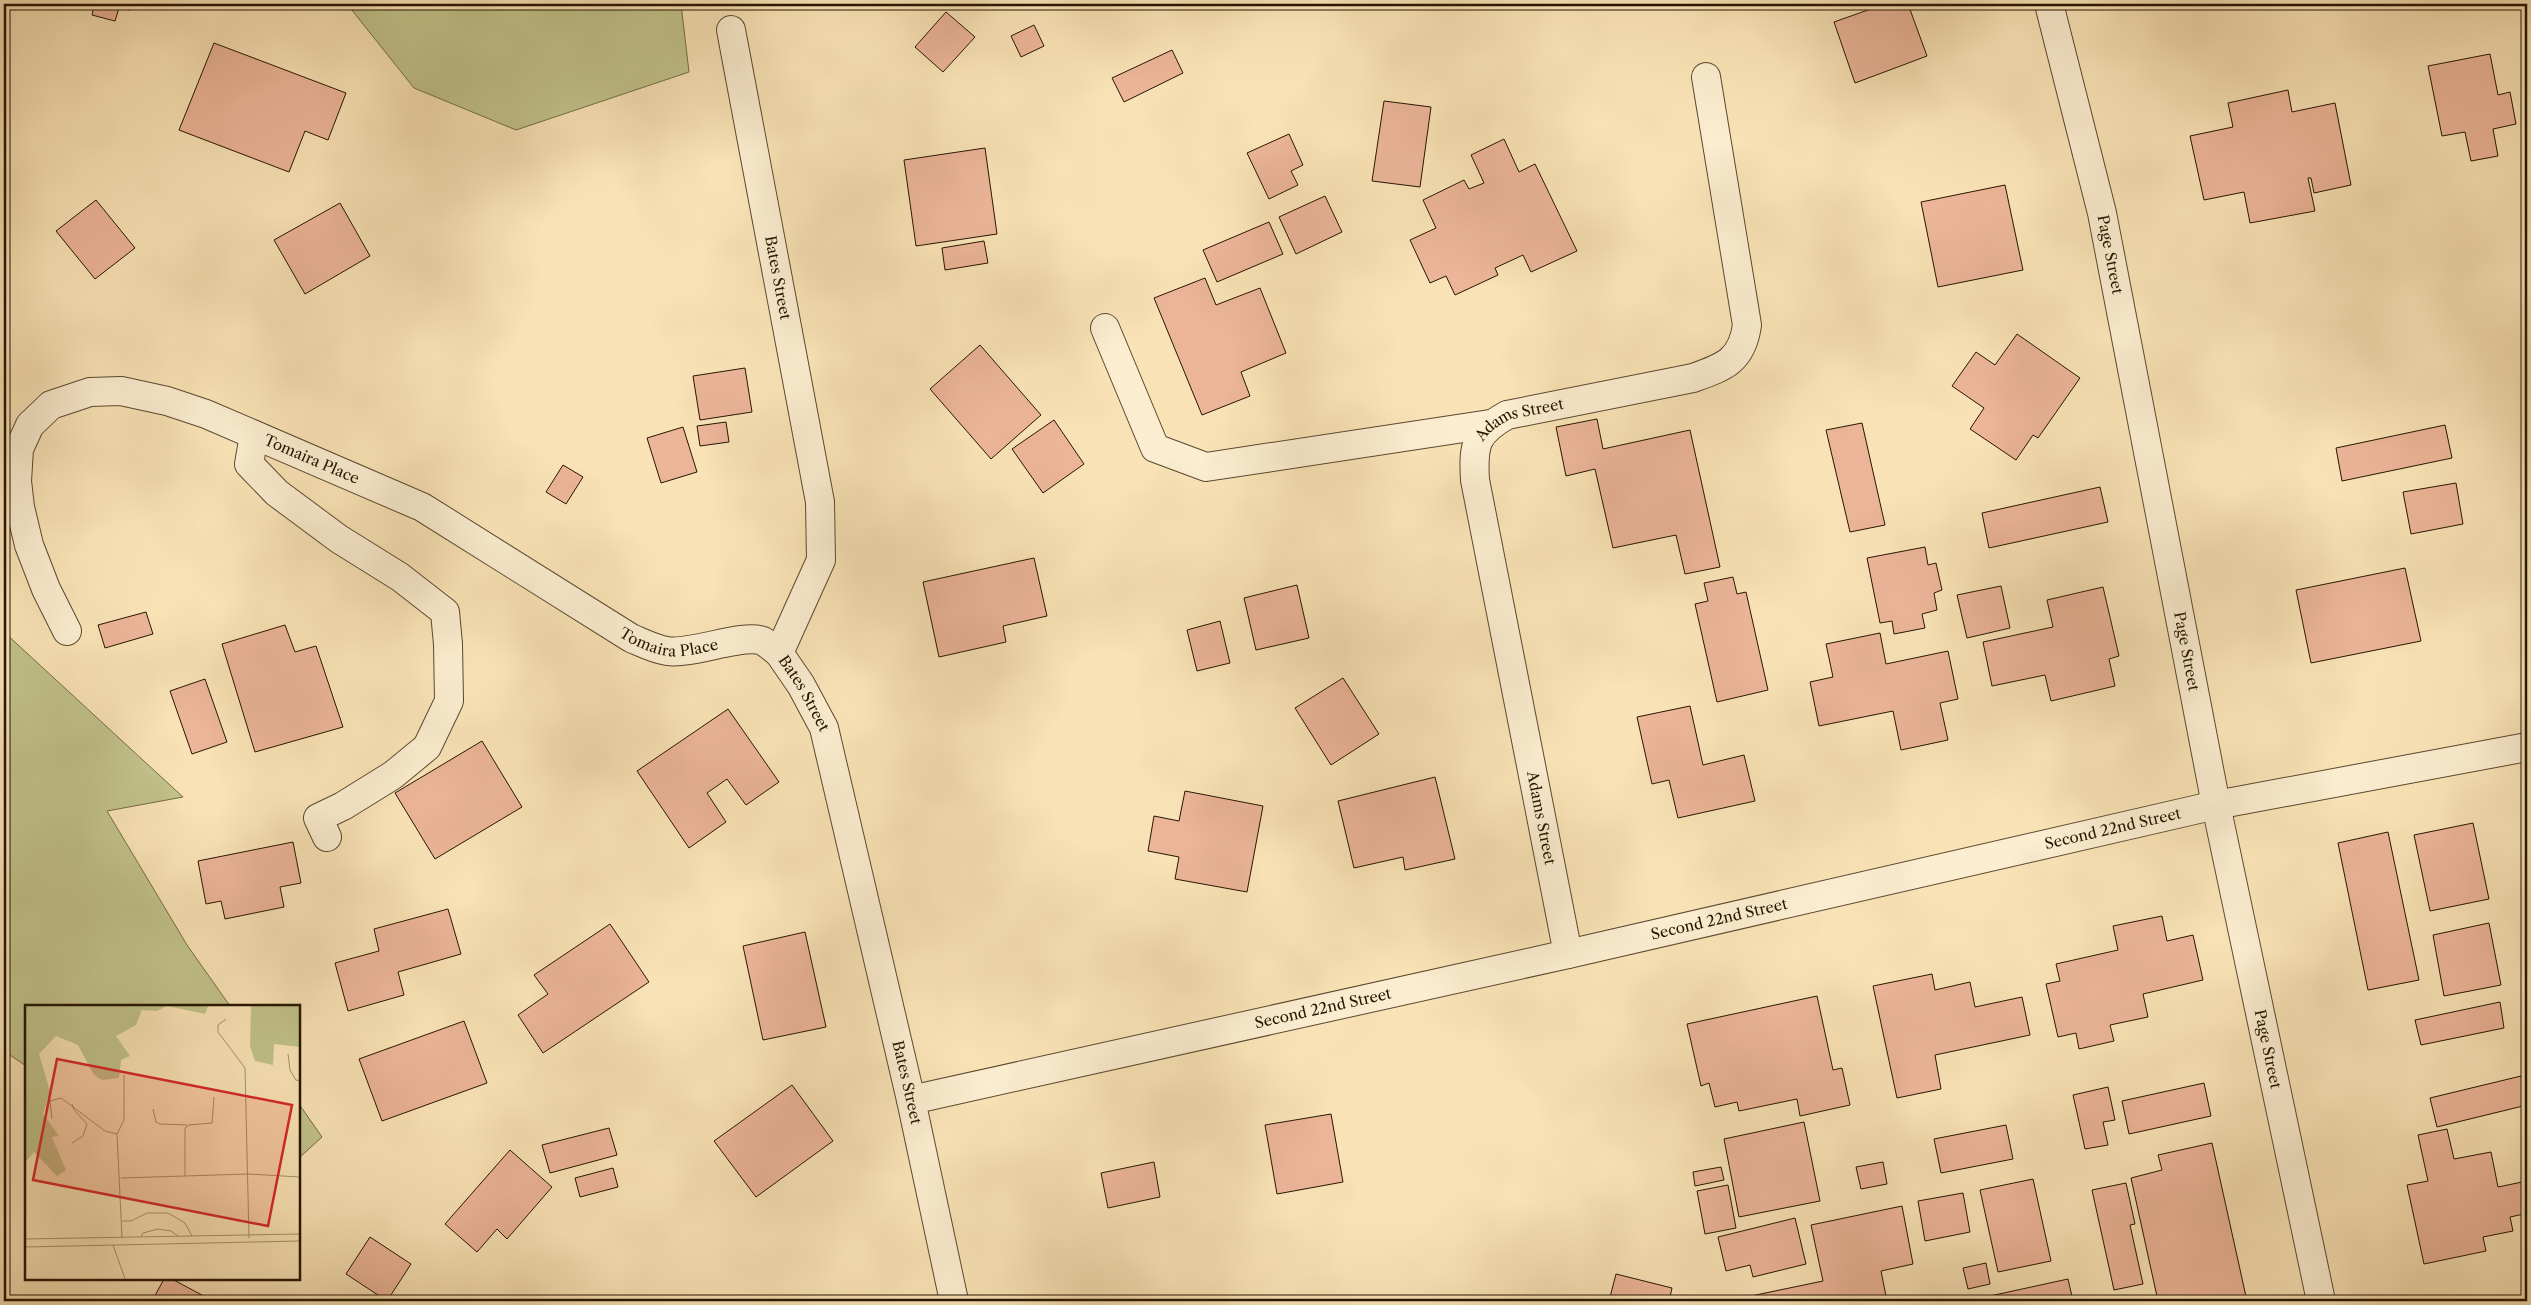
<svg xmlns="http://www.w3.org/2000/svg" width="2531" height="1305" font-family="'Libre Caslon Text',serif">
<rect width="100%" height="100%" fill="#f9e3b6"/>
<filter id="stains"><feTurbulence type="fractalNoise" baseFrequency=".004" numOctaves="4"/><feColorMatrix values="0 0 0 0 .2 0 0 0 0 .09 0 0 0 0 .02 0 0 0 .5 -.17"/></filter>
<radialGradient id="worn" r=".72"><stop offset=".6" stop-color="#630" stop-opacity="0"/><stop offset="1" stop-color="#630" stop-opacity=".3"/></radialGradient>
<!-- green -->
<g fill="#c2c38b" stroke="#746c46">
<path d="M347,4H681L689,72L516,130L414,88Z"/>
<path d="M4,632L183,797L107,811L187,945L230,1006H26V1066L4,1051Z"/>
<path d="M299,1104L322,1137L299,1158Z"/>
</g>
<!-- building -->
<g fill="#ecb598" stroke="#261502">
<path d="M86,4H131L130,10L119,8L115,21L92,15L94,6Z"/>
<path d="M1885,4H1908L1927,56L1855,83L1834,22Z"/>
<path d="M946,12L975,37L943,72L915,47Z"/>
<path d="M1034,25L1044,46L1021,57L1011,36Z"/>
<path d="M214,43L346,93L328,140L305,131L289,172L179,130Z"/>
<path d="M1172,50L1183,73L1124,102L1112,78Z"/>
<path d="M2490,54L2498,95L2510,92L2516,124L2493,129L2498,156L2471,161L2465,132L2442,136L2428,66Z"/>
<path d="M2288,90L2292,112L2335,103L2351,185L2314,193L2311,178H2308L2315,211L2250,223L2244,192L2204,200L2190,136L2233,127L2228,103Z"/>
<path d="M1384,101L1431,107L1420,187L1372,181Z"/>
<path d="M1289,134L1303,165L1291,171L1298,185L1269,199L1247,153Z"/>
<path d="M1504,139L1519,172L1535,164L1577,251L1531,272L1523,255L1495,268L1498,275L1455,295L1446,276L1430,283L1410,240L1436,228L1423,200L1464,180L1469,189L1484,183L1471,155Z"/>
<path d="M985,148L997,234L916,246L904,160Z"/>
<path d="M2005,185L2023,270L1938,287L1921,202Z"/>
<path d="M1325,196L1342,232L1296,254L1279,217Z"/>
<path d="M96,200L135,248L95,279L56,231Z"/>
<path d="M340,203L370,256L305,294L274,240Z"/>
<path d="M1269,222L1283,254L1217,282L1203,250Z"/>
<path d="M984,241L988,263L945,270L942,248Z"/>
<path d="M1205,278L1216,305L1260,288L1286,353L1241,372L1250,396L1202,415L1154,298Z"/>
<path d="M2017,334L2080,378L2038,438L2033,435L2016,460L1970,429L1984,408L1952,386L1976,352L1995,365Z"/>
<path d="M980,345L1041,415L991,459L930,389Z"/>
<path d="M745,368L752,412L700,420L693,376Z"/>
<path d="M1597,419L1603,449L1690,430L1720,567L1685,574L1676,535L1613,548L1595,469L1566,476L1556,427Z"/>
<path d="M1054,420L1084,464L1043,493L1012,449Z"/>
<path d="M726,422L729,442L700,446L697,426Z"/>
<path d="M1862,423L1885,525L1850,532L1826,430Z"/>
<path d="M2445,425L2452,458L2342,481L2336,448Z"/>
<path d="M683,427L697,472L661,483L647,438Z"/>
<path d="M563,465L583,477L566,504L546,492Z"/>
<path d="M2456,483L2463,524L2411,534L2403,492Z"/>
<path d="M2100,487L2108,522L1989,548L1982,513Z"/>
<path d="M1925,547L1928,565L1936,563L1942,590L1934,593L1937,610L1922,614L1925,628L1894,634L1892,621L1880,623L1867,558Z"/>
<path d="M1034,558L1047,616L1003,626L1006,642L939,657L923,582Z"/>
<path d="M2405,568L2421,641L2311,663L2296,590Z"/>
<path d="M1733,577L1737,594L1746,592L1768,690L1717,702L1695,604L1708,601L1704,583Z"/>
<path d="M1297,585L1309,638L1256,650L1244,598Z"/>
<path d="M2001,586L2010,628L1967,638L1957,595Z"/>
<path d="M2103,587L2119,656L2109,659L2115,686L2051,701L2045,675L1992,686L1983,642L2053,627L2047,600Z"/>
<path d="M146,612L153,634L105,648L98,625Z"/>
<path d="M1220,621L1230,663L1197,671L1187,630Z"/>
<path d="M285,625L295,652L316,646L343,727L255,752L222,644Z"/>
<path d="M1880,633L1886,664L1948,651L1958,699L1940,703L1948,740L1901,750L1893,711L1819,726L1810,682L1833,677L1826,644Z"/>
<path d="M1343,678L1379,734L1331,765L1295,708Z"/>
<path d="M205,679L227,742L192,754L170,691Z"/>
<path d="M1690,706L1703,765L1744,755L1755,801L1678,818L1669,780L1652,784L1637,717Z"/>
<path d="M728,709L779,782L746,805L727,779L707,793L726,822L689,848L637,771Z"/>
<path d="M482,741L522,807L435,859L395,793Z"/>
<path d="M1435,777L1455,859L1405,870L1403,857L1354,868L1338,801Z"/>
<path d="M1185,791L1263,806L1247,892L1175,879L1179,857L1148,851L1154,816L1179,821Z"/>
<path d="M2473,823L2489,899L2430,911L2414,835Z"/>
<path d="M2388,832L2419,980L2368,990L2338,843Z"/>
<path d="M293,842L301,883L280,887L284,907L225,919L221,901L206,904L198,861Z"/>
<path d="M448,909L461,954L398,972L404,995L348,1011L335,963L379,951L374,929Z"/>
<path d="M2162,916L2167,941L2193,935L2203,980L2143,994L2148,1017L2110,1025L2114,1041L2079,1049L2076,1033L2058,1037L2046,984L2060,981L2056,964L2118,950L2113,926Z"/>
<path d="M2489,923L2501,985L2444,996L2433,935Z"/>
<path d="M610,924L649,982L543,1053L518,1015L548,994L534,975Z"/>
<path d="M805,932L826,1027L763,1040L743,946Z"/>
<path d="M1932,974L1935,990L1970,982L1975,1007L2022,997L2030,1035L1935,1055L1941,1089L1897,1098L1873,986Z"/>
<path d="M1817,996L1833,1070L1842,1068L1850,1105L1800,1116L1797,1099L1739,1111L1737,1102L1715,1107L1709,1083L1701,1086L1687,1024Z"/>
<path d="M2500,1002L2504,1028L2421,1045L2415,1020Z"/>
<path d="M464,1021L487,1083L382,1121L359,1059Z"/>
<path d="M2521,1076L2527,1105L2437,1127L2430,1098Z"/>
<path d="M2204,1083L2211,1116L2129,1134L2122,1101Z"/>
<path d="M792,1085L833,1141L756,1197L714,1141Z"/>
<path d="M2108,1087L2115,1120L2103,1122L2108,1145L2085,1149L2073,1095Z"/>
<path d="M1331,1114L1343,1182L1277,1194L1265,1125Z"/>
<path d="M1804,1122L1820,1201L1739,1217L1724,1139Z"/>
<path d="M2006,1125L2013,1159L1941,1173L1934,1139Z"/>
<path d="M609,1128L617,1155L550,1173L542,1145Z"/>
<path d="M2447,1129L2454,1159L2491,1152L2498,1187L2527,1181V1231L2524,1214L2510,1217L2513,1231L2483,1237L2486,1251L2424,1264L2407,1185L2428,1181L2418,1135Z"/>
<path d="M2212,1143L2247,1301H2158L2131,1178L2162,1170L2158,1155Z"/>
<path d="M510,1150L552,1187L507,1239L497,1229L477,1252L445,1224Z"/>
<path d="M1154,1162L1160,1197L1108,1208L1101,1173Z"/>
<path d="M1883,1162L1887,1184L1861,1189L1856,1167Z"/>
<path d="M1721,1167L1724,1180L1695,1186L1693,1172Z"/>
<path d="M613,1168L618,1187L580,1197L575,1178Z"/>
<path d="M2033,1179L2051,1261L1998,1272L1980,1190Z"/>
<path d="M2126,1183L2135,1224L2130,1225L2143,1284L2114,1290L2092,1190Z"/>
<path d="M1728,1185L1736,1228L1705,1234L1697,1191Z"/>
<path d="M1963,1193L1970,1232L1925,1241L1918,1201Z"/>
<path d="M1902,1206L1913,1264L1881,1271L1887,1301H1727L1823,1281L1811,1225Z"/>
<path d="M1795,1218L1806,1264L1753,1277L1750,1265L1726,1271L1718,1237Z"/>
<path d="M370,1237L411,1264L387,1301L346,1274Z"/>
<path d="M1986,1263L1990,1284L1968,1289L1963,1268Z"/>
<path d="M1616,1274L1672,1288L1669,1301H1609Z"/>
<path d="M164,1279H172L213,1301H152Z"/>
<path d="M2068,1279L2073,1301H1967Z"/>
</g>
<g fill="none" stroke-linecap="round" stroke-linejoin="round">
<defs>
<g id="minor">
<path id="s1" d="M2049,4L2102,213L2216,805L2321,1301"/>
<path id="s2" d="M731,30L820,502L821,560L779,653L801,685L824,728L911,1100L954,1301"/>
<path d="M1105,328L1155,448L1206,467L1490,424"/>
<path d="M254,435L249,464L277,493L339,539L400,577L445,612L448,644L449,701L427,747L393,775L343,806L318,818L327,837"/>
<path id="s3" d="M67,631L46,589L29,545L20,507L17,481L19,449L30,425L51,405L90,392L121,391L167,401L206,414L422,507L631,638C643,643 654,649 667,651C693,655 742,633 763,641C768,644 774,649 779,653"/>
<path id="s4" d="M1568,954L1475,480C1473,445 1475,433 1507,415L1693,378C1724,367 1742,361 1747,325L1706,77"/>
<path id="s5" d="M911,1100L1568,954L2216,805L2527,747"/>
</g>
</defs>
<!-- minor casing -->
<use href="#minor" stroke="#5b482f" stroke-width="30"/>
<!-- minor -->
<use href="#minor" stroke="#fbedd0" stroke-width="28"/>
</g>
<g text-anchor="middle" stroke-width="4" stroke-linejoin="round" paint-order="stroke">
<!-- street labels -->
<g font-size="15" fill="#261502" stroke="#fbedd0">
<text dy="5" stroke="none"><textPath href="#s1" startOffset="258">Page Street</textPath></text>
<text dy="5" stroke="none"><textPath href="#s2" startOffset="252">Bates Street</textPath></text>
<text dy="5" stroke="none"><textPath href="#s4" startOffset="572">Adams Street</textPath></text>
<text dy="5" stroke="none"><textPath href="#s3" startOffset="522">Tomaira Place</textPath></text>
<text dy="5" stroke="none"><textPath href="#s3" startOffset="928">Tomaira Place</textPath></text>
<text dy="5" stroke="none"><textPath href="#s1" startOffset="662">Page Street</textPath></text>
<text dy="5" stroke="none"><textPath href="#s2" startOffset="688">Bates Street</textPath></text>
<text transform="translate(1541 818) rotate(79)" y="5">Adams Street</text>
<text dy="5" stroke="none"><textPath href="#s5" startOffset="1232">Second 22nd Street</textPath></text>
<text dy="5" stroke="none"><textPath href="#s5" startOffset="828">Second 22nd Street</textPath></text>
<text dy="5" stroke="none"><textPath href="#s5" startOffset="422">Second 22nd Street</textPath></text>
<text dy="5" stroke="none"><textPath href="#s1" startOffset="1068">Page Street</textPath></text>
<text dy="5" stroke="none"><textPath href="#s2" startOffset="1092">Bates Street</textPath></text>
</g>
</g>
<!-- overview -->
<g transform="translate(25 1005)">
<rect width="275" height="275" fill="#f9e3b6"/>
<path d="M0,1H183L180,9L142,1L132,6L117,5L111,20L91,31L105,51L96,55L94,73L77,75L69,70L53,40L31,31L14,49L25,86L18,109L34,131L27,132L41,165L32,171L9,147L0,157ZM226,1H275V42L249,39L248,60L230,56L225,41Z" fill="#c2c38b"/>
<path fill="none" stroke="#a5916e" stroke-width="1" d="M201,14L193,20V27L220,63L224,233M263,49L265,65L271,75L275,76M128,104L131,117L135,119L162,120M27,114L25,96L36,93L80,126L92,129M47,138L58,131L62,119L49,105L47,99M160,171V123L164,120L187,118L189,92M96,173L223,169L275,172M97,216H106L122,208H143L160,218L167,231M116,232L118,228L133,224L146,226L153,231M97,233L92,129L99,115V70M0,234L275,229M88,240L100,274M0,242L275,236"/>
<path fill="#d62828" fill-opacity="0.15" stroke="#d62828" stroke-width="2.5" d="M32,54L267,100L243,221L8,175Z"/>
<rect width="275" height="275" fill="none" stroke="#261502" stroke-width="2.5"/>
</g>
<!-- margin -->
<rect width="2531" height="1305" fill="none" stroke="#f9e3b6" stroke-width="20"/>
<rect x="5" y="5" width="2521" height="1295" fill="none" stroke="#261502" stroke-width="2.5"/>
<rect x="10" y="10" width="2511" height="1285" fill="none" stroke="#261502"/>
<rect width="100%" height="100%" filter="url(#stains)"/>
<rect width="100%" height="100%" fill="url(#worn)"/>
</svg>
